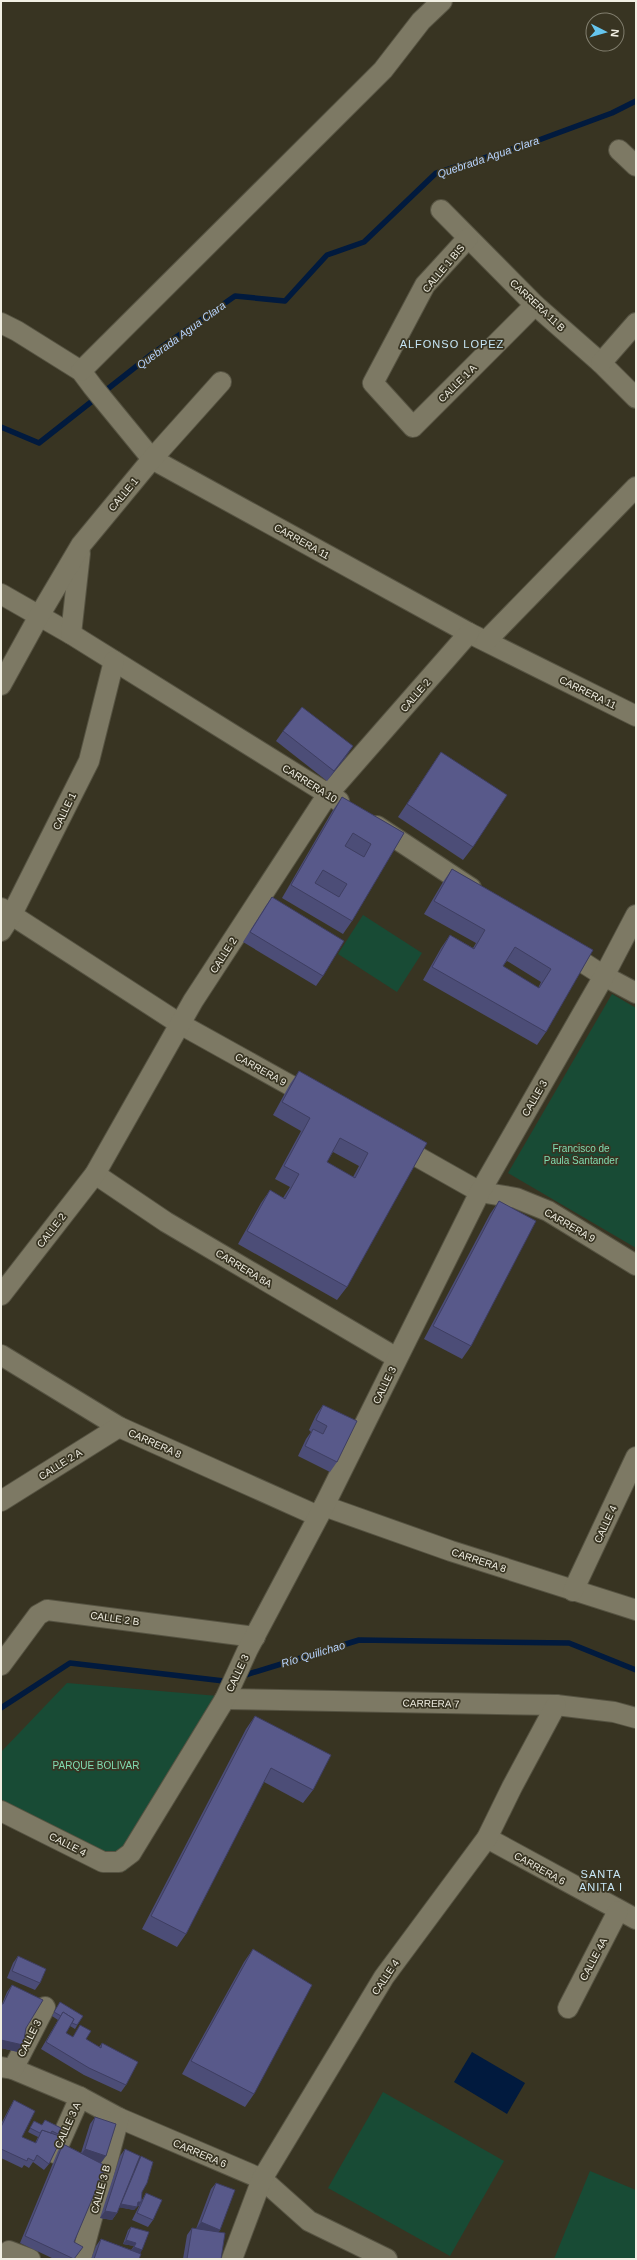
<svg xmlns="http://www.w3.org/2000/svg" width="637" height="2260" font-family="Arial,sans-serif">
<rect width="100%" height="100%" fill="#383422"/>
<!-- green -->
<g fill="#184b35">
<path d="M363,915L422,953L397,992L338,954Z"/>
<path d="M612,994L636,1008V1248L508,1173Z"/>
<path d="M67,1683L218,1696L126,1871L1,1799V1752Z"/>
<path d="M383,2092L504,2161L450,2256L328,2188Z"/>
<path d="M590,2171L636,2190V2259H554Z"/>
</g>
<!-- water -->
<path fill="#011a3e" d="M472,2052L525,2083L507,2114L454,2082Z"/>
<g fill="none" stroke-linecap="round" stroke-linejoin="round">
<!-- stream -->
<g stroke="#011a3e" stroke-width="5.5">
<path d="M1,427L39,443L152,354L235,296L285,301L327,255L364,242L436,173L528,144L612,113L636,101"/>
<path d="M242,1676L359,1640L569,1643L636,1670"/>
<path d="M1,1708L70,1663L224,1681L228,1680"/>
</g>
<defs>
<g id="minor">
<path d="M619,150L636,166"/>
<path d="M441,210L535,305L601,363L636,398"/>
<path d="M468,238L425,285L373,383L413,427L535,305"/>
<path d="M1,323L17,331L81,371L93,387L152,459L469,633L636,716"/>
<path d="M601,363L636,323"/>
<path d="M81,371L383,70L421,21L442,1"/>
<path d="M1,594L71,634L339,801"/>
<path d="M71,634L80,553"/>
<path d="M486,641L636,487"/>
<path d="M1,685L39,616L81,545L152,459L221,382"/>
<path d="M377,826L471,888"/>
<path d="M1,908L180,1024L313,1098"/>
<path d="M1,931L12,914L89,761L114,661"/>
<path d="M562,949L604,976L636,993"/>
<path d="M395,1144L480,1192L516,1198L548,1211L636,1265"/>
<path d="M95,1174L166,1222L397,1358"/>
<path d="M1,1295L95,1174L193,1001L328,794L469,633"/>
<path d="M1,1355L119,1427L318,1516"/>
<path d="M1,1501L119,1427"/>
<path d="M324,1506L451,1551L636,1610"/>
<path d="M573,1591L636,1457"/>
<path d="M1,1665L38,1615L47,1610L255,1637"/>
<path d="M225,1699L556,1705L614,1712L636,1718"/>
<path d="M1,1811L103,1862H119L131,1853L225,1699L248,1649L324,1506L480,1192L604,976L636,915"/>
<path d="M487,1838L636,1919"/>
<path d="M568,2008L618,1911"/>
<path d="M1,2067L13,2069L80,2097L119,2118L262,2179L309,2221L387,2259"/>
<path d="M13,2069L45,2007"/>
<path d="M55,2153L80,2097"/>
<path d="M9,2251L30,2259"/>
<path d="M81,2259L119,2118"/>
<path d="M232,2259L262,2179L384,1977L487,1838L512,1787L556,1705"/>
</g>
</defs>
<!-- minor casing -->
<use href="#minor" stroke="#565342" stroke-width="22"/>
<!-- minor -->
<use href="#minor" stroke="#7d7964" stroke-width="20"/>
</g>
<!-- wall -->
<g fill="#4c4d77" fill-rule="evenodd">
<path d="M283,731L346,757L327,781L276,741Z"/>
<path d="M441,752L473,847L463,860L398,817Z"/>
<path d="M342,797L404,833L352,921L343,934L282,898L333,810Z"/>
<path d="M452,869L593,950L546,1032L537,1045L423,980L441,948L450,935L473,948L476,943L424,914L443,882ZM507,961L541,982L538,988L503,966Z"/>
<path d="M272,897L323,976L316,986L243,942L265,907Z"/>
<path d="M299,1071L427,1143L347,1287L337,1300L238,1244L261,1203L270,1190L283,1198L290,1187L275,1179L301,1131L273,1115L290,1084ZM333,1152L359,1166L353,1177L327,1162Z"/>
<path d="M499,1201L471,1346L462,1359L424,1339L490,1214Z"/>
<path d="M323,1405L337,1462L330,1472L298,1456L306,1439L311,1432L309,1430L316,1415Z"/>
<path d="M255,1716L313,1790L303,1803L264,1782L186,1934L177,1947L142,1929L246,1729Z"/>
<path d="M253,1949L254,2094L245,2107L182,2074L244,1962Z"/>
<path d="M18,1956L40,1983L35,1990L7,1978L13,1963Z"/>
<path d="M12,1985L26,2028L23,2045L18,2052L1,2048V2004H2L7,1992Z"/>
<path d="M60,2002L83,2016L75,2029L70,2026L66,2033L73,2037L80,2025L86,2039L99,2047L102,2043L126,2085L121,2092L84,2075L41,2049L58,2020L52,2016Z"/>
<path d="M14,2100L22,2137L35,2143L38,2137L28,2132L34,2121L42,2125L45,2120L61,2128L57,2136L49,2164L44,2170L33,2162L29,2168L24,2165L22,2168L1,2158V2124L10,2107Z"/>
<path d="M95,2117L101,2163L74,2242V2259H54L20,2243L58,2151L63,2144L81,2153L90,2124Z"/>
<path d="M125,2149L142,2192V2200L146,2193L153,2220L148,2227L132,2220L139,2206H137L134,2210L119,2207L117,2213L112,2220L100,2218L120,2156Z"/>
<path d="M216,2183L220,2230L218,2232L221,2259H183L187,2235L192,2228L196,2229L211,2189Z"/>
<path d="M131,2227L140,2254L139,2259H91L96,2246L101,2239L131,2250L134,2246L123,2244L128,2230Z"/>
</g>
<!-- shaded-wall -->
<g fill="#3e3e61">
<path d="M353,746L346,757L327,781L334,771Z"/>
<path d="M1,2040L23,2045L18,2052L1,2048Z"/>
<path d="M85,2149L106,2156L101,2163L80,2156Z"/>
<path d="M138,2202H141L139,2206L136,2205Z"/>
<path d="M120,2204L137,2207L134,2210L117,2207Z"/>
<path d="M105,2211L117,2213L112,2220L100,2218Z"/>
<path d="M201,2222L220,2230L215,2237L196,2229Z"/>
<path d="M126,2240L136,2243L134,2246L123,2244Z"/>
<path d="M134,2247L142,2250L140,2254L131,2250Z"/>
</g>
<!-- building -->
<g fill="#58598a" stroke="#3e3e61" fill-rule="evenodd">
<path d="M302,707L353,746L334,771L283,731Z"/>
<path d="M441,752L507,795L473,847L407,804Z"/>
<path d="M342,797L404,833L352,921L291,885ZM353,833L371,844L364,857L345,846ZM323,870L347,884L339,897L315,883Z"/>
<path d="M452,869L593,950L546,1032L432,967L450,935L474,949L485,930L434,901ZM515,947L551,969L539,988L503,966Z"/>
<path d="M272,897L344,941L323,976L250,932Z"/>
<path d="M299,1071L427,1143L347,1287L247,1231L270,1190L285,1199L299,1174L284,1166L310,1118L282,1102ZM340,1138L368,1153L355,1178L327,1162Z"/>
<path d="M499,1201L536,1221L471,1346L433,1326Z"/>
<path d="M323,1405L357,1421L337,1462L305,1446L313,1429L323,1434L327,1426L316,1420Z"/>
<path d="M255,1716L331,1755L313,1790L271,1768L186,1934L151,1916Z"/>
<path d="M253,1949L312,1985L254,2094L191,2061Z"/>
<path d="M18,1956L46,1969L40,1983L12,1971Z"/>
<path d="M12,1985L43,2000L26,2028L23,2045L1,2040V2004H3Z"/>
<path d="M60,2002L83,2016L77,2025L72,2023L74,2019L63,2012L61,2016L54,2012Z"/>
<path d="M63,2012L74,2019L66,2033L73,2037L80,2025L91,2031L86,2039L101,2048L102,2043L138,2062L126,2085L89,2068L46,2042Z"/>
<path d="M14,2100L35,2111L22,2137L36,2143L42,2130L62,2137L49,2164L37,2155L34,2161L28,2158L27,2161L1,2149V2127Z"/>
<path d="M95,2117L116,2124L106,2156L85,2149Z"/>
<path d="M45,2120L61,2128L58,2134L52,2131L51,2133L42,2130L40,2133L30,2128L34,2121L42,2125Z"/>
<path d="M63,2144L106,2166L74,2242L83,2247L74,2259L25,2236Z"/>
<path d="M125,2149L140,2156L117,2213L105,2211Z"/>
<path d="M141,2156L153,2162L147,2183L142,2192L141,2202H138L137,2207L121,2204Z"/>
<path d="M216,2183L235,2190L220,2230L201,2222Z"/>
<path d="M146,2193L162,2200L153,2220L137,2213Z"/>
<path d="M131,2227L149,2232L142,2250L134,2247L136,2243L126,2240Z"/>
<path d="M192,2228L225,2233L221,2259H187Z"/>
<path d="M101,2239L141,2254L139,2259H94Z"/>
</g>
<g text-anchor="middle" stroke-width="3.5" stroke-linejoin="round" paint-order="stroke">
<!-- street labels -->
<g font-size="10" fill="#f1efe3" stroke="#383422">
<text transform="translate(443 268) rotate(-50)" y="4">CALLE 1 BIS</text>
<text transform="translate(538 305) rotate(43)" y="4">CARRERA 11 B</text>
<text transform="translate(457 383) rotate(-45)" y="4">CALLE 1 A</text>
<text transform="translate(123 494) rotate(-50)" y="4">CALLE 1</text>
<text transform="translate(302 541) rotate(29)" y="4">CARRERA 11</text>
<text transform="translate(588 692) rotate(26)" y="4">CARRERA 11</text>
<text transform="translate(415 695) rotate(-49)" y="4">CALLE 2</text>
<text transform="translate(310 783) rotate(32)" y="4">CARRERA 10</text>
<text transform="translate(64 811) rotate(-64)" y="4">CALLE 1</text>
<text transform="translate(223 955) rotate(-57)" y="4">CALLE 2</text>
<text transform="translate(261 1069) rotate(29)" y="4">CARRERA 9</text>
<text transform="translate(534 1098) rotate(-60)" y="4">CALLE 3</text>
<text transform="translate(570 1225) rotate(30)" y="4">CARRERA 9</text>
<text transform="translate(51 1230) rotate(-52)" y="4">CALLE 2</text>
<text transform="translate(244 1268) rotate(31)" y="4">CARRERA 8A</text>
<text transform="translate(384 1385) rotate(-64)" y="4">CALLE 3</text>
<text transform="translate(155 1443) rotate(24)" y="4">CARRERA 8</text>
<text transform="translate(60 1464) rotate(-32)" y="4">CALLE 2 A</text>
<text transform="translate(605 1524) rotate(-65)" y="4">CALLE 4</text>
<text transform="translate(479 1560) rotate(18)" y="4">CARRERA 8</text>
<text transform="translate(115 1618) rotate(8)" y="4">CALLE 2 B</text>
<text transform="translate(237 1673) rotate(-65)" y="4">CALLE 3</text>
<text transform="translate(431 1703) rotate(1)" y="4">CARRERA 7</text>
<text transform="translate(68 1844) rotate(27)" y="4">CALLE 4</text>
<text transform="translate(540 1868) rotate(29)" y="4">CARRERA 6</text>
<text transform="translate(593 1959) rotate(-62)" y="4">CALLE 4A</text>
<text transform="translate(385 1977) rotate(-56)" y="4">CALLE 4</text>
<text transform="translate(29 2038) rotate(-63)" y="4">CALLE 3</text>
<text transform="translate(67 2125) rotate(-66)" y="4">CALLE 3 A</text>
<text transform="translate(200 2153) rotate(23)" y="4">CARRERA 6</text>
<text transform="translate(100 2189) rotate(-75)" y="4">CALLE 3 B</text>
</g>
<!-- park labels -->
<g font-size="10" fill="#81dcb1" stroke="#383422">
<text x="581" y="1152">Francisco de<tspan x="581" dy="12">Paula Santander</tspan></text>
<text x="96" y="1769">PARQUE BOLIVAR</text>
</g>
<!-- water labels -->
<g font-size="11" font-style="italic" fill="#b7d3fc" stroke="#383422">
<text transform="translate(488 157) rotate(-19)" y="4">Quebrada Agua Clara</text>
<text transform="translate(181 335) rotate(-36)" y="4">Quebrada Agua Clara</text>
<text transform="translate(313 1654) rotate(-17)" y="4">Río Quilichao</text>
</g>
<!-- neighbourhood labels -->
<g font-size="11" letter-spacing="1" fill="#c7e7f6" stroke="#383422">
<text x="452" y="348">ALFONSO LOPEZ</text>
<text x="601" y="1878">SANTA<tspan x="601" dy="13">ANITA I</tspan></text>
</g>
</g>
<!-- border -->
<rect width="637" height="2260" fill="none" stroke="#f1efe3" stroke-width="4"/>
<!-- north arrow -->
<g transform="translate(605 32) rotate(96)"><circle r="19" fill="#383422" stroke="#827f6f"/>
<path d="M0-3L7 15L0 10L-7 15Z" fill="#65c5ee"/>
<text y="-6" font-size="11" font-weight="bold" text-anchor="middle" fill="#f1efe3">N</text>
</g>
</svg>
